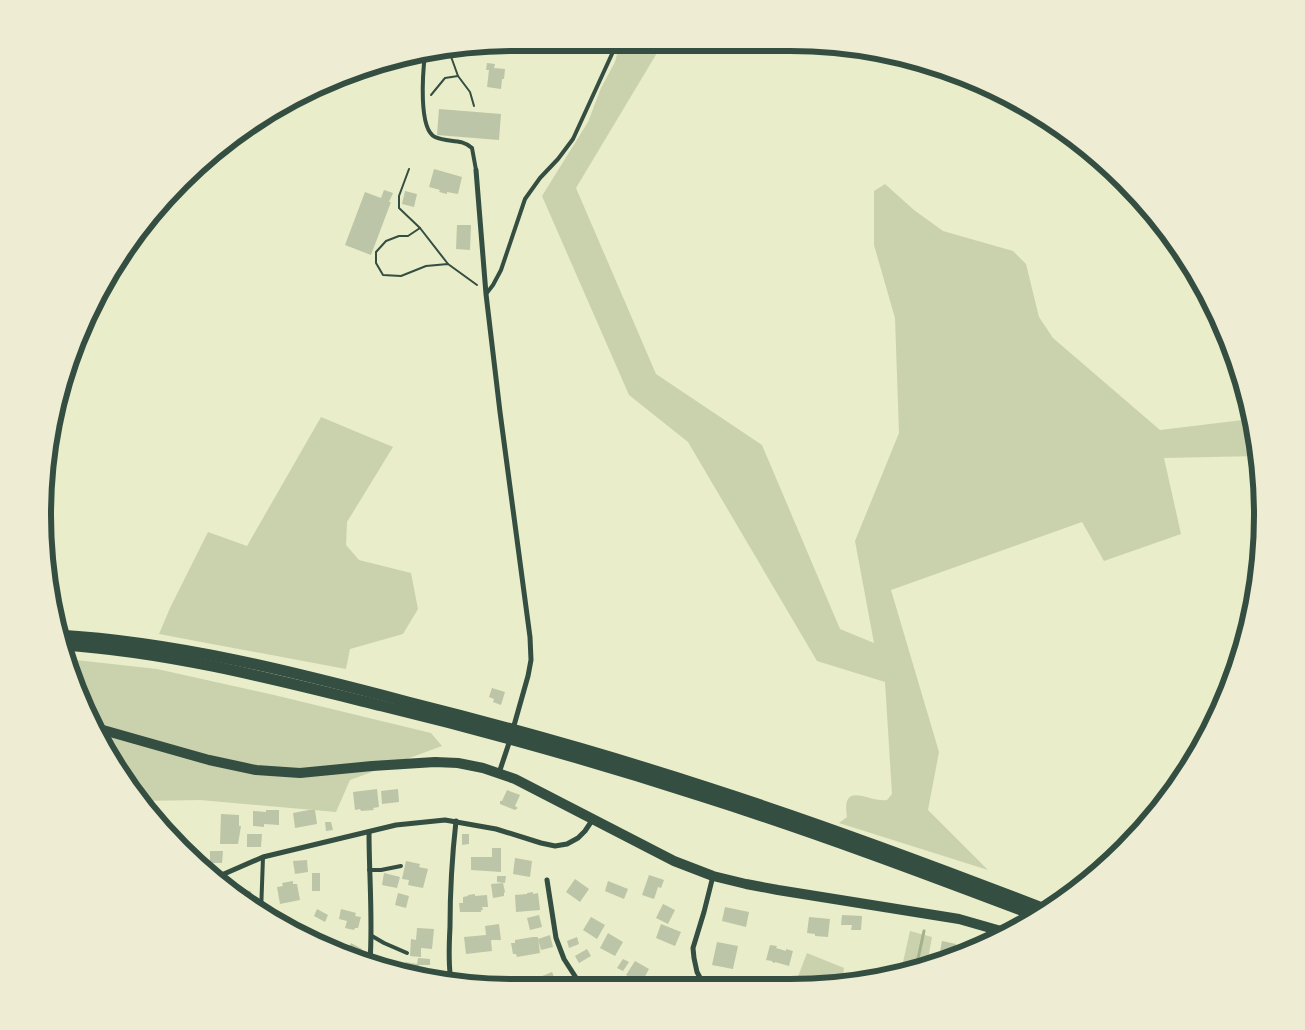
<svg xmlns="http://www.w3.org/2000/svg" width="1305" height="1030" font-family="'Roboto Condensed',sans-serif">
<rect width="100%" height="100%" fill="#e9edc9"/>
<!-- green -->
<g fill="#cad2ad">
<path d="M620,43H663L576,188L656,374L762,445L840,629L874,643L855,541L899,433L895,318L874,245V191L885,184L914,210L943,231L1013,251L1026,264L1039,317L1053,338L1160,430L1251,419L1259,456L1164,458L1181,534L1104,561L1082,522L891,590L939,752L928,810L988,870L839,823L847,817C841,779 869,803 887,800L892,794L885,682L817,661L688,442L629,395L542,196L588,122L601,88L615,62Z"/>
<path d="M321,417L393,447L347,522L346,545L359,560L411,573L418,609L403,634L350,649L346,669L159,634L170,608L208,532L247,546Z"/>
<path d="M67,659L157,669L274,695L431,733L442,746L350,780L336,812L200,800L142,801L106,751Z"/>
<path d="M910,931L932,937L927,965L901,971Z"/>
<path d="M807,953L844,968L842,982L821,986L794,987Z"/>
</g>
<g fill="none" stroke-linecap="round" stroke-linejoin="round">
<!-- stream -->
<path stroke="#a3b18a" stroke-width="3" d="M916,968L924,931"/>
</g>
<!-- building -->
<g fill="#bcc5a7">
<path d="M487,63L495,64L494,68L505,69L504,79H502L501,89L487,87L489,70H486Z"/>
<path d="M439,109L501,114L499,140L437,135Z"/>
<path d="M434,169L462,177L458,194L447,192V194L439,192L440,190L429,187Z"/>
<path d="M384,190L393,193L389,202H391L371,255L345,245L365,192L381,198Z"/>
<path d="M405,191L417,194L414,207L402,204Z"/>
<path d="M457,225H471L470,250L456,249Z"/>
<path d="M492,688L505,692L501,705L493,702L494,699L489,697Z"/>
<path d="M377,789L379,807L373,808L374,810L361,811L360,809L355,810L353,792Z"/>
<path d="M398,789L399,802L382,804L381,791Z"/>
<path d="M507,790L520,795L515,806L518,808L515,810L500,804V801H502Z"/>
<path d="M266,810H279V825L264,824V827L253,826V811L266,812Z"/>
<path d="M309,810H315L317,824L295,828L293,813Z"/>
<path d="M221,814L239,815V826H241L238,844H220Z"/>
<path d="M325,822H331L333,830L326,831Z"/>
<path d="M247,834H262L261,847H247Z"/>
<path d="M462,834H469V844L462,845Z"/>
<path d="M492,848H501V872L471,870V857H492Z"/>
<path d="M210,851H223L222,863H210Z"/>
<path d="M515,858L532,861L530,877L513,874Z"/>
<path d="M307,860L308,872L295,874L293,861Z"/>
<path d="M406,861L420,864L419,867L428,869L423,888L408,885L409,880L402,879Z"/>
<rect x="312" y="873" width="8" height="18"/>
<path d="M384,873L400,877L397,888L382,885Z"/>
<path d="M649,875L664,880L661,888L658,887L654,899L642,895Z"/>
<path d="M497,876H506L505,883L497,882Z"/>
<path d="M575,879L589,889L580,902L566,892Z"/>
<path d="M293,881V884H297L300,900L280,904L277,887L283,886L282,883Z"/>
<path d="M608,881L628,889L624,899L605,891Z"/>
<path d="M503,883L505,892L504,893V896L493,898L491,884Z"/>
<path d="M231,889L251,891L252,902H251V906Z"/>
<path d="M533,892V894L538,893L540,910L516,912L515,895L527,894V893Z"/>
<path d="M398,893L409,896L406,908L395,905Z"/>
<path d="M475,894V896L487,895L488,907H482L483,910H481V912H460L459,903H463V897L468,896V895Z"/>
<path d="M663,904L675,910L668,924L656,918Z"/>
<path d="M725,907L749,912L746,927L722,921Z"/>
<path d="M317,909L328,915L325,922L314,916Z"/>
<path d="M341,909L356,913L355,916L361,917L358,928H355L354,930L345,928L347,921L339,919Z"/>
<path d="M539,915L542,927L530,930L527,918Z"/>
<path d="M842,915L862,916L861,930H851L852,925H841Z"/>
<path d="M591,917L605,925L597,939L583,930Z"/>
<path d="M809,917L830,919L828,937L815,936V934L807,933Z"/>
<path d="M499,924L501,940H491L492,951L466,954L464,937L486,935L485,926Z"/>
<path d="M661,924L681,932L675,946L656,938Z"/>
<path d="M417,928L434,929L432,949L421,948V957L410,956L411,939L416,940Z"/>
<path d="M608,933L623,942L615,956L600,948Z"/>
<path d="M550,935L553,947L541,950L538,939Z"/>
<path d="M533,937H538L540,953L517,957L516,954H513L511,943H515V940Z"/>
<path d="M577,937L579,944L569,948L567,941Z"/>
<path d="M942,941L956,944L953,957L949,959L939,957Z"/>
<path d="M717,942L738,946L733,969L712,965Z"/>
<path d="M351,943L362,949L357,958L346,954Z"/>
<path d="M770,945L777,946L776,948L786,951V949L793,951L789,966L775,962V963L772,962V961L766,960Z"/>
<path d="M959,946L971,949L957,955Z"/>
<path d="M587,949L591,956L579,963L575,956Z"/>
<path d="M418,958L430,959V965H419L417,976L404,973L405,962L417,964Z"/>
<path d="M623,959L629,962L623,971L617,968Z"/>
<path d="M635,961L649,969L641,984L626,975Z"/>
<path d="M552,972L558,987H532L530,981Z"/>
<path d="M659,976L675,980L673,987H656Z"/>
</g>
<g fill="none" stroke-linecap="round" stroke-linejoin="round">
<!-- path -->
<g stroke="#344e41" stroke-width="2">
<path d="M449,51L458,76L470,92L474,106"/>
<path d="M431,95L445,78L458,76"/>
<path d="M409,169L399,196V208L420,228L448,264"/>
<path d="M420,228L408,236H399L386,241L376,252V263L383,275L401,276L426,266L448,264L477,285"/>
</g>
<!-- service -->
<g stroke="#344e41" stroke-width="4">
<path d="M425,54C423,71 418,129 435,137C448,143 461,138 472,148L476,170"/>
<path d="M486,294L493,285L501,270L525,199L540,178L558,159L573,139L617,43"/>
<path d="M369,870H381L401,866"/>
<path d="M261,913L263,857"/>
<path d="M372,936L384,943L407,953"/>
</g>
<!-- minor -->
<g stroke="#344e41" stroke-width="5">
<path d="M476,170L486,294L500,412L530,637L531,660L528,676L513,729"/>
<path d="M499,773L510,740"/>
<path d="M369,832C369,875 373,919 370,962"/>
<path d="M217,877L263,857L396,825L445,820L496,829L541,843L555,846L567,844L578,838L585,831L593,819"/>
<path d="M547,880L556,938L564,959L582,987"/>
<path d="M451,981C448,963 449,945 450,927C450,891 452,857 456,821"/>
<path d="M705,987L697,972L694,958L693,948L704,912L713,876"/>
</g>
<!-- secondary -->
<path stroke="#344e41" stroke-width="10" d="M96,728L209,760L256,770L300,773L372,766L435,762L458,763L483,768L515,779L674,861L713,876L746,884L778,890L959,919L1008,933"/>
<!-- trunk -->
<g stroke="#344e41" stroke-width="11">
<path d="M58,635C177,642 294,672 408,702C508,727 608,755 706,787C821,824 934,866 1047,910"/>
<path d="M62,645C170,652 277,680 382,706C489,732 596,762 701,796C815,832 926,874 1037,916"/>
</g>
</g>
<!-- crop -->
<path d="M0 0H1305V1030H0ZM515 51H790A464 464 0 0 1 1254 515V515A464 464 0 0 1 790 979H515A464 464 0 0 1 51 515V515A464 464 0 0 1 515 51Z" fill="#eeecd3" fill-rule="evenodd"/>
<path fill="none" stroke="#344e41" stroke-width="6" d="M515 51H790A464 464 0 0 1 1254 515V515A464 464 0 0 1 790 979H515A464 464 0 0 1 51 515V515A464 464 0 0 1 515 51Z"/>
</svg>
